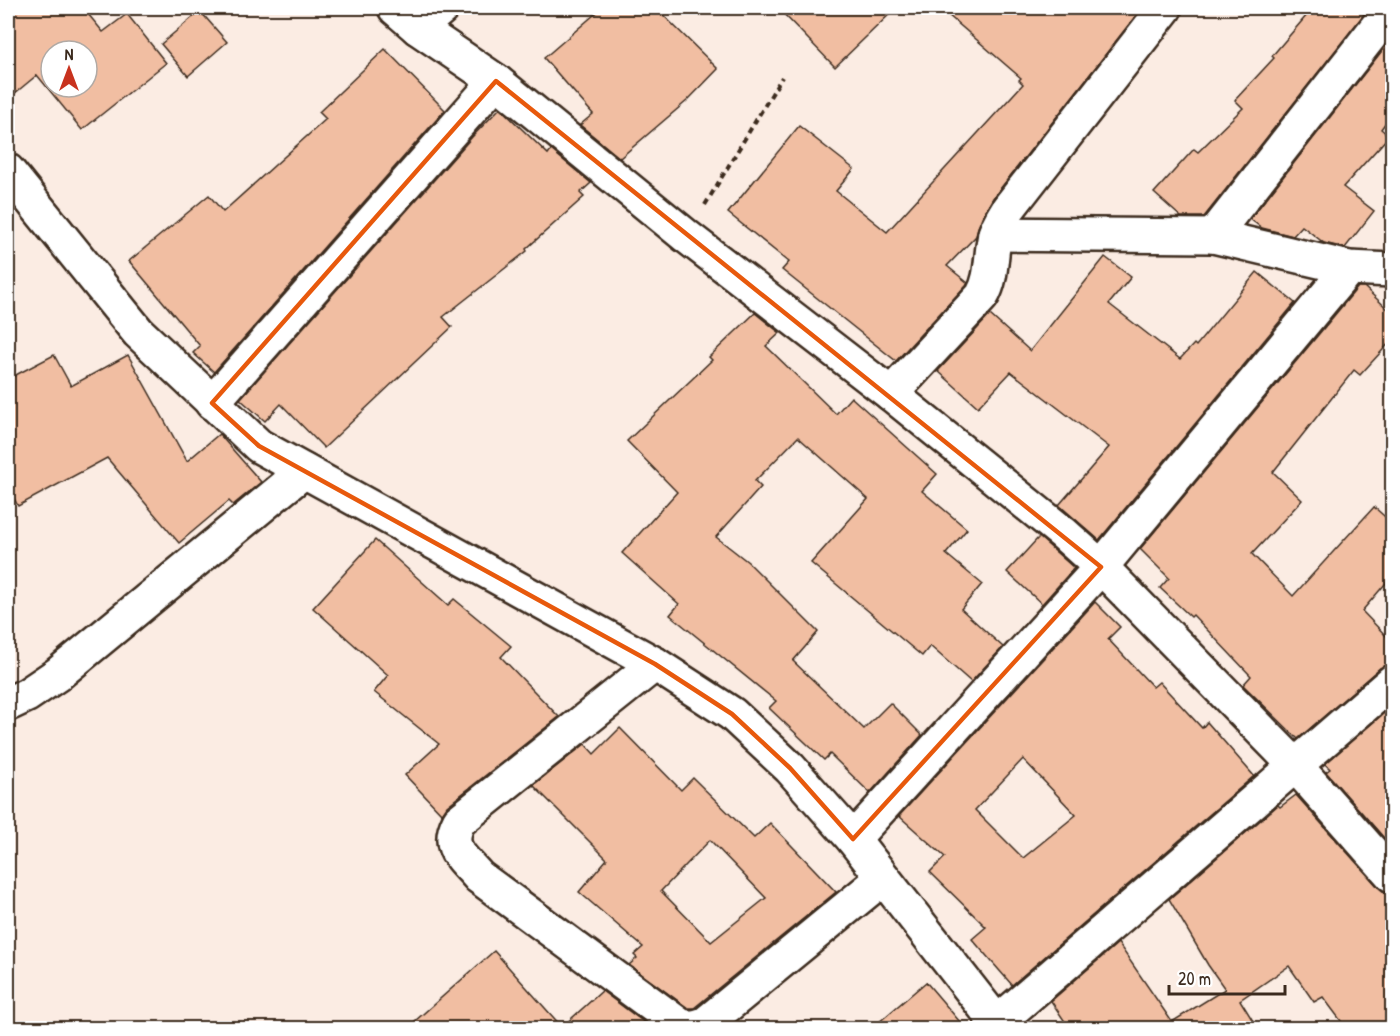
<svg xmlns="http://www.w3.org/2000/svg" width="1400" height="1036" font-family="'Patrick Hand',sans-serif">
<rect width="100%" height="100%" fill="#fbece3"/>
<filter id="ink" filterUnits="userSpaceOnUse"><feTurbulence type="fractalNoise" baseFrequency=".0167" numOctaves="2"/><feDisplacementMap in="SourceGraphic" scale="12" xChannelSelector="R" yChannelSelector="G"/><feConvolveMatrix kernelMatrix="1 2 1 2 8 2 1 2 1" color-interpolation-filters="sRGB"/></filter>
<g filter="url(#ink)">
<!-- building -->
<g fill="#f1bea2" stroke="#3b2a1e" stroke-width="1.5" fill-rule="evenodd">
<path d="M20,8H83L103,32L127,14L166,63L82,130L37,75L8,99V18ZM51,51H87V87H51Z"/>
<path d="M602,8H656L718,69L688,100L620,158L580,125L593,114L544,58Z"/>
<path d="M778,8H896L835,67Z"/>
<path d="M940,8H1142L993,198L982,217L976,236L947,266L968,283L966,285L896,361L782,270L789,262L728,213L799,126L854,169L836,191L887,232L1023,84L1019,80L1021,78Z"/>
<path d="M1313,8H1369L1204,217H1181L1154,193L1194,149L1198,152L1243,108L1235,100L1274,58L1272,56Z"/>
<path d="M200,11L227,42L188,76L161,44Z"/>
<path d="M1392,38V114L1381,129L1389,136L1343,187L1374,211L1345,248L1324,243L1302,226L1293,236L1262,228L1250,219Z"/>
<path d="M385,49L445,110L214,372L193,353L200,346L129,261L209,195L223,212L326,119L319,112Z"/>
<path d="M500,108L548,154L551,150L591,183L580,193L584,197L526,249L527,251L443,317L452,327L324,448L281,404L265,421L240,399L472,137Z"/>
<path d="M1105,257L1131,277L1109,304L1180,359L1194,344L1196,346L1257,272L1295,303L1099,540L1059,505L1109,447L1011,372L978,407L938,371L990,315L1030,351Z"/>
<path d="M1358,287H1364L1392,313V340L1360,375L1354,370L1273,472L1302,500L1252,554L1293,596L1374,507L1392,523V576L1362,611L1392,642V664H1388L1380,668L1298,739L1243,685L1251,676L1193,615L1191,617L1160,588L1169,578L1140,549Z"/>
<path d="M755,313L780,333L766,346L836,414L851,397L937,474L922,491L967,529L946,554L982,584L961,609L1003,647L971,682L930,646L922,656L811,563L868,499L798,437L755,481L761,487L716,537L748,562L818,632L793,661L864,729L890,703L922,735L870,793L830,754L824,760L769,708L776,701L670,615L679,604L622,553L677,492L627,441L712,360L709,357Z"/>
<path d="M54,355L71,386L128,355L187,461L219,434L261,482L233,505L229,501L179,543L107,458L18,506L8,487V379Z"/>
<path d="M1039,537L1074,568L1042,604L1007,572Z"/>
<path d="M375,540L448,605L454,599L511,646L501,657L559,717L447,806L442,814L405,775L439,744L374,692L388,675L313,608Z"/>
<path d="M1095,602L1120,627L1108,639L1153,687L1159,682L1202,728L1207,722L1254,776L1012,985L972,939L986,927L930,872L945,857L899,816ZM1023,759L1076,815L1023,858L975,810Z"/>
<path d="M1392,706V847L1326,772L1330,769L1325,764Z"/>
<path d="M620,728L681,790L693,778L754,838L770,823L836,892L694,1008H688L629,965L637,958L634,955L643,947L579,892L607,859L533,785L585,744L594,754ZM710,840L766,898L711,942L661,891Z"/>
<path d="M1296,795L1378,887L1385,893H1392V1029H1347L1323,997L1314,1002L1289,966L1240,1000L1258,1029H1070L1051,1001L1118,943L1172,1022L1225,989L1208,965L1169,899L1278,805L1280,807Z"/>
<path d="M494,951L562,1027L602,991L653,1029H406Z"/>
<path d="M926,982L966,1029H871Z"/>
</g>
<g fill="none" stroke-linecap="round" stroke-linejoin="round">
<defs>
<g id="minor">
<path d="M395,8L418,28L496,81L686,236L891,394L1063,533L1101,567L1295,765L1392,875"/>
<path d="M418,28L442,8"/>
<path d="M8,171L138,332L259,446L655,664L732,714L790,768L853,839L1001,1028"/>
<path d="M995,234L1213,236L1349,268L1392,270"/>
<path d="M1213,236L1392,8"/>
<path d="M891,394L982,296C993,277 990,256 995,235C997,226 1003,217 1008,209L1165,8"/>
<path d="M212,403L496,81"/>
<path d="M655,664L459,821C445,848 462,857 479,877L681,1026C691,1028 696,1027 705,1024L883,878"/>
<path d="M8,704L27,695L58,674L304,471"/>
<path d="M853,839L1101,567L1349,268"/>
<path d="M991,1028L1392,682"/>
</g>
</defs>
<!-- minor casing -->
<use href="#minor" stroke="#3b2a1e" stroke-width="38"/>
<!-- path -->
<path stroke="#3b2a1e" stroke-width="4" stroke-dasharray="6 4.5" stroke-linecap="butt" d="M705,205L782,77"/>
<!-- minor -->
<use href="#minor" stroke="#fff" stroke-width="33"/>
</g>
</g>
<!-- marked area -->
<path fill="none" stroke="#e8590c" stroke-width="4.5" stroke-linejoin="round" d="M496,81L1101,567L853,839L790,768L732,714L655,664L259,446L212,403Z"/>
<!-- margin -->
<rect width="1400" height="1036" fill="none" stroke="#fff" stroke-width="30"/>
<rect x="15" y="15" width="1370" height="1006" fill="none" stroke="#3b2a1e" stroke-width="2" filter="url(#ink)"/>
<!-- north arrow -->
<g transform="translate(69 69)"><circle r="28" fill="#ffffff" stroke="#b1aaa5" stroke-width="1.5"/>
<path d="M0-4.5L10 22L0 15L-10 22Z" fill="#c8321e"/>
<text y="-9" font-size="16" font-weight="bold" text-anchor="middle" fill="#3b2a1e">N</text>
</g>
<!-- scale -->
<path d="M1169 985v9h116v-9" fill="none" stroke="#3b2a1e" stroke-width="3"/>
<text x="1178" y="985" font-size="18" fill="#3b2a1e" stroke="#ffffff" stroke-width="4.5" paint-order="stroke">20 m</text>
</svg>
